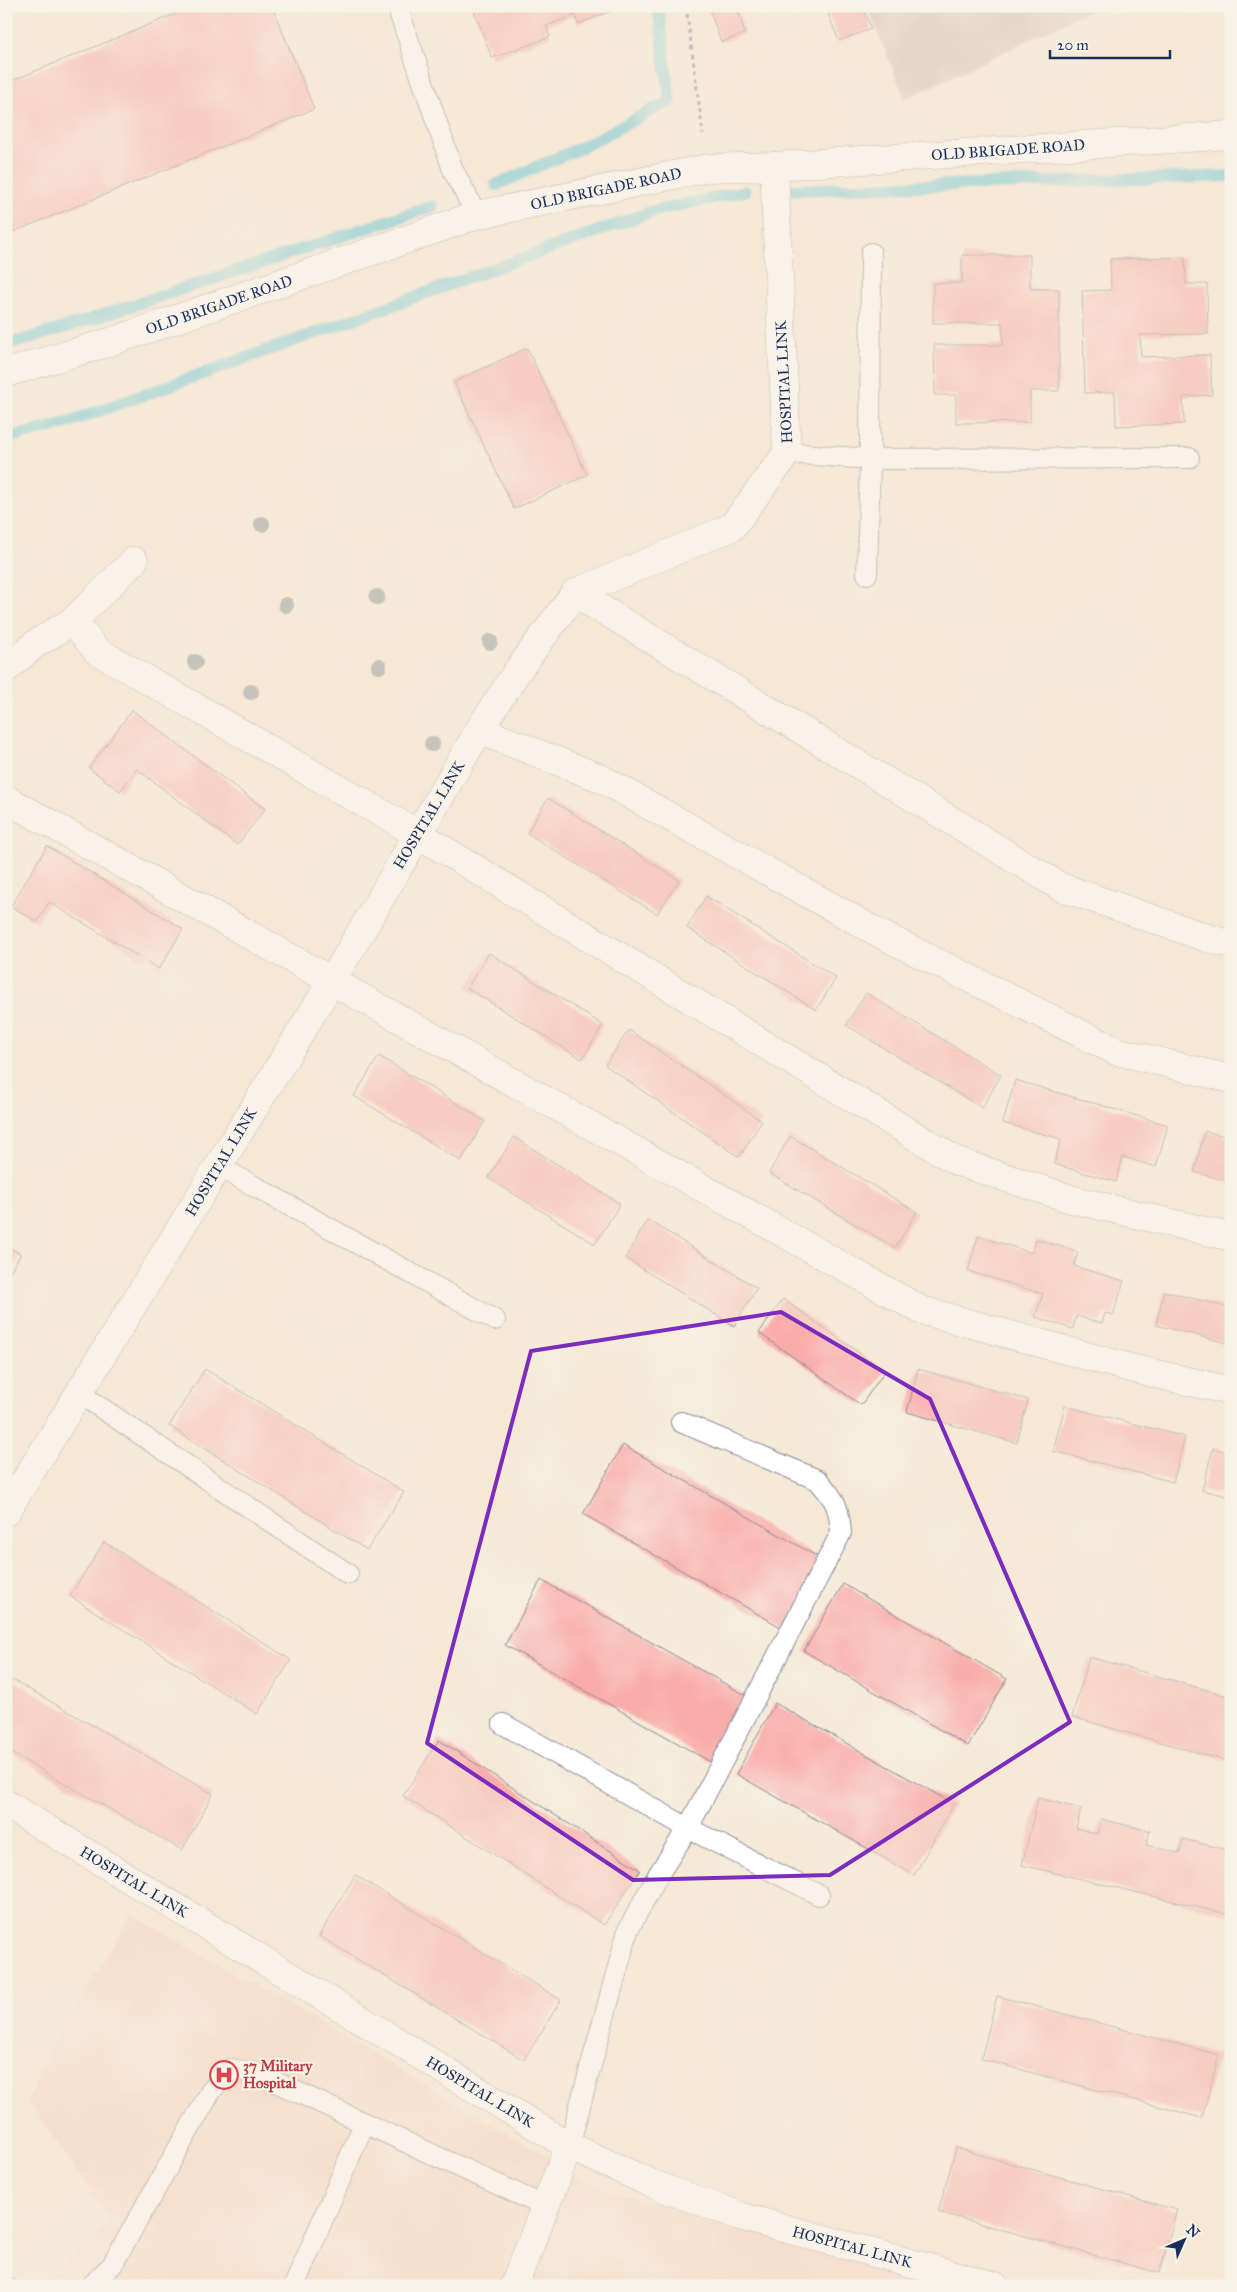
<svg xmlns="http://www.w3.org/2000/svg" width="1237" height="2292" font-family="'IM FELL Great Primer',serif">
<rect width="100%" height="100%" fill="#f7f3e8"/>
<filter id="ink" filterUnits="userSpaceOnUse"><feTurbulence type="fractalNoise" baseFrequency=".02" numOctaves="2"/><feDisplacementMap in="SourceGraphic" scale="10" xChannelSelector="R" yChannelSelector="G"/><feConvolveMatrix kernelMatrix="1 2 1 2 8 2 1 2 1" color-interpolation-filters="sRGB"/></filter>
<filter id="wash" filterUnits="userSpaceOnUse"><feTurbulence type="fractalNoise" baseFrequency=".0096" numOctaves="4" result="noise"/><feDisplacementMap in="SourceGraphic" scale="20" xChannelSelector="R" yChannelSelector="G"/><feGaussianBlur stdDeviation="1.12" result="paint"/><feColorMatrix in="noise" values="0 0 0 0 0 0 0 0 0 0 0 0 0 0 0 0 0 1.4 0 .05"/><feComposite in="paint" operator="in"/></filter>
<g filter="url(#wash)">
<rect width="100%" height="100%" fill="#f5e8d5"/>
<!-- built -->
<path fill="#f4d3c1" d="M132,1914L604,2189L969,2286H37L112,2221L28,2101L50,2049Z"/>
<!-- industrial -->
<path fill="#d0c0bc" d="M867,6H1100L905,99Z"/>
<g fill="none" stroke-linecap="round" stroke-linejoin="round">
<!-- stream -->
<g stroke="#5cc6d8" stroke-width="12">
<path d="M496,185L582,147L670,101L658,6"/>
<path d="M794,190L1231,176"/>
<path d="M6,345L64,328L433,206"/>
<path d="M6,438L60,425L654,211L745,191"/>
</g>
</g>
<g id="blocks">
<!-- building -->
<g fill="#f9adaa">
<path d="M195,6H272L314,109L6,235V83Z"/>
<path d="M472,6H624L578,24L575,15L546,26L550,37L492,58Z"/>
<path d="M708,6H737L745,34L721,42Z"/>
<path d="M825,6H863L871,29L839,41Z"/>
<path d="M962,255H1030V289H1059V391H1030V422L956,423V395H935L934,345H1003L1002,323H933V283H962Z"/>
<path d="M1185,257L1186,284H1207L1208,334L1140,335L1141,357L1210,355L1212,395L1183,397L1184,424L1116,426L1115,392L1085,393L1082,291L1111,290L1110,259Z"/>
<path d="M527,348L587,475L514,509L454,382Z"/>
<path d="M132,710L265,809L237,845L137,769L120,791L89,768Z"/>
<path d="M548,798L679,880L657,914L527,833Z"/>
<path d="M47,846L183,929L159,969L49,902L37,922L11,906Z"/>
<path d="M706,896L836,978L816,1010L687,928Z"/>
<path d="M489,953L603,1025L582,1059L467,988Z"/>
<path d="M866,993L1001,1075L982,1108L846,1025Z"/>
<path d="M629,1030L762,1121L739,1157L605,1065Z"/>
<path d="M379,1056L485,1121L461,1161L354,1096Z"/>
<path d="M1015,1080L1168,1125L1156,1167L1123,1157L1116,1182L1054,1164L1061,1139L1003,1123Z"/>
<path d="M1205,1131L1231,1138V1182L1194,1172Z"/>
<path d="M790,1136L917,1212L895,1248L769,1173Z"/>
<path d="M514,1137L620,1204L595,1244L488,1178Z"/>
<path d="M648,1220L757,1288L734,1326L625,1258Z"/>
<path d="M978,1236L1032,1253L1036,1239L1078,1252L1074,1266L1124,1281L1113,1315L1105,1313L1102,1323L1076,1316L1073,1329L1035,1317L1043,1294L968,1271Z"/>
<path d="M6,1246L21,1254L6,1278Z"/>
<path d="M1164,1291L1231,1308V1344L1156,1325Z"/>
<path d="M783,1299L885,1371L861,1405L759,1333Z"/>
<path d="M205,1369L404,1492L367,1550L169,1426Z"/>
<path d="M918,1369L1028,1400L1017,1443L907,1412Z"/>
<path d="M1065,1406L1185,1437L1173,1482L1053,1451Z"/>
<path d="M623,1445L825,1561L786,1630L583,1514Z"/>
<path d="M1213,1448L1231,1453V1497L1202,1490Z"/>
<path d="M104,1542L291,1660L257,1714L70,1596Z"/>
<path d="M541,1580L752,1699L716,1765L505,1645Z"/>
<path d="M843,1584L1007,1679L968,1746L804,1651Z"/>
<path d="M1089,1657L1231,1697V1762L1072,1717Z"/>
<path d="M13,1680L213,1794L182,1850L6,1750V1691Z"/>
<path d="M775,1703L954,1804L914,1875L736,1774Z"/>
<path d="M439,1740L640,1870L604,1925L403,1796Z"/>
<path d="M1038,1798L1081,1809L1076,1828L1097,1834L1101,1819L1150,1831L1146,1845L1179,1853L1183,1839L1231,1851V1915L1022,1865Z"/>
<path d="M355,1875L561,2000L524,2060L319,1936Z"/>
<path d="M997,1996L1219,2055L1202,2118L981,2059Z"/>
<path d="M956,2148L1177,2210L1159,2273L938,2212Z"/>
<path d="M6,2270L20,2286H6Z"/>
</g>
</g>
</g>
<g filter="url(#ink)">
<use href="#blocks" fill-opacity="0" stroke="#888c9a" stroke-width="1"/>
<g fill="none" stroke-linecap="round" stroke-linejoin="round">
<defs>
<g id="lane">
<path d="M397,6L453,170L477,215"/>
<path d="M787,453L870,459L1189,458"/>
<path d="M867,574L870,459L871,253"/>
<path d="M218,1166L495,1320"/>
<path d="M79,1393L348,1574"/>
<path d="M503,1724L688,1828L819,1895"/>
<path d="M569,2146L628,1930L658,1875L688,1828L841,1533C839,1506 836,1501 818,1480L681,1422"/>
<path d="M91,2286L112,2265L211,2091L230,2069L256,2073L544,2206"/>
<path d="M294,2286L364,2124"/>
</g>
<g id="street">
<path d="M6,373L107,343L477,215L708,168L774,166L1231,135"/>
<path d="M134,561L73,621L97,651L418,834L958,1162L1071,1199L1231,1237"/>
<path d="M575,593L1061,887L1210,939L1231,944"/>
<path d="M6,669L35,644L73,621"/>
<path d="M479,730L600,778L882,935L1116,1051L1231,1079"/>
<path d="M6,799L921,1310L1130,1368L1231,1391"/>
<path d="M6,1512L332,981L479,730L518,670L575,593L732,527L787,453L774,166"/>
<path d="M6,1804L569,2146L650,2183L743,2217L995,2286"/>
<path d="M514,2286L569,2146"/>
</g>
</defs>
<!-- lane casing -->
<use href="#lane" stroke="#888c9a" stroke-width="22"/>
<!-- street casing -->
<use href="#street" stroke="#888c9a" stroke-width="29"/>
<!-- path -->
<path stroke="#888c9a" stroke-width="3" stroke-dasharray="4 4" stroke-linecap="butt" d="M686,6L703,134"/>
<!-- lane -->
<use href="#lane" stroke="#fff" stroke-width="20"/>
<!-- street -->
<use href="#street" stroke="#fff" stroke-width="28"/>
</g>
<!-- trees -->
<g fill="#8d999a">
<circle cx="262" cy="524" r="8"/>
<circle cx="377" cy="597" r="8"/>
<circle cx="286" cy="605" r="8"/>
<circle cx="490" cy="642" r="8"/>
<circle cx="195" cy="662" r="8"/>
<circle cx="379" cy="666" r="8"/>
<circle cx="251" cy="692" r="8"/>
<circle cx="432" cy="744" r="8"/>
</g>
</g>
<!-- marked area -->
<path d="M0 0H1237V2292H0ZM781,1312L930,1399L1070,1722L830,1875L633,1880L427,1743L531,1351Z" fill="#f5e8d5" fill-opacity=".55" fill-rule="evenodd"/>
<path fill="none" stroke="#7b2cbf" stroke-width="4" stroke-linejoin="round" d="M781,1312L930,1399L1070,1722L830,1875L633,1880L427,1743L531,1351Z"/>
<!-- icons -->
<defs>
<symbol id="hospital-ring" viewBox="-11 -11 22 22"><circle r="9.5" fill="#f7f3e8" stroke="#e0444e" stroke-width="1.5"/><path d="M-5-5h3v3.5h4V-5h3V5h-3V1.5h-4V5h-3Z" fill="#e0444e"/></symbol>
</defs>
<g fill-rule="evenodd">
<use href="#hospital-ring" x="208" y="2059" width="32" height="32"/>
</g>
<g text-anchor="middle" stroke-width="4" stroke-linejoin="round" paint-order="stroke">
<!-- street labels -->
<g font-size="15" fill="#1b2f5e" stroke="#f7f3e8">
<text transform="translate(1008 150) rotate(-4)" y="5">OLD BRIGADE ROAD</text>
<text transform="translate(606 189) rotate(-12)" y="5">OLD BRIGADE ROAD</text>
<text transform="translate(219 305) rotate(-19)" y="5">OLD BRIGADE ROAD</text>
<text transform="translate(784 382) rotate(-93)" y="5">HOSPITAL LINK</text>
<text transform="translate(429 815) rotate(-59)" y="5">HOSPITAL LINK</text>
<text transform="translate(221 1162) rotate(-59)" y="5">HOSPITAL LINK</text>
<text transform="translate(134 1882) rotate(31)" y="5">HOSPITAL LINK</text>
<text transform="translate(480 2092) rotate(31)" y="5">HOSPITAL LINK</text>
<text transform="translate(852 2247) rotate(15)" y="5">HOSPITAL LINK</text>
</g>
<!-- health labels -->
<g font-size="15" font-weight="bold" fill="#be3a42" stroke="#f7f3e8" text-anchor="start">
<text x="243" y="2071">37 Military<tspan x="243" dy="17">Hospital</tspan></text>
</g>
</g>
<!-- margin -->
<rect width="1237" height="2292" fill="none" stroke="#f7f3e8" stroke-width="25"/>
<!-- north arrow -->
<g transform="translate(1184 2240) rotate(45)" stroke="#f7f3e8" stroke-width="4" paint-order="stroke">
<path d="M0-4L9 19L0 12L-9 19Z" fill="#1b2f5e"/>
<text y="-8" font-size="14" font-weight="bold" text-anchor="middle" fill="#1b2f5e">N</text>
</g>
<!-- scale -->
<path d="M1050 50v8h120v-8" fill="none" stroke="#1b2f5e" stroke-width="2.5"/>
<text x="1057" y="50" font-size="15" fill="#1b2f5e" stroke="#f7f3e8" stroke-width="4" paint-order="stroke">20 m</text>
</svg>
